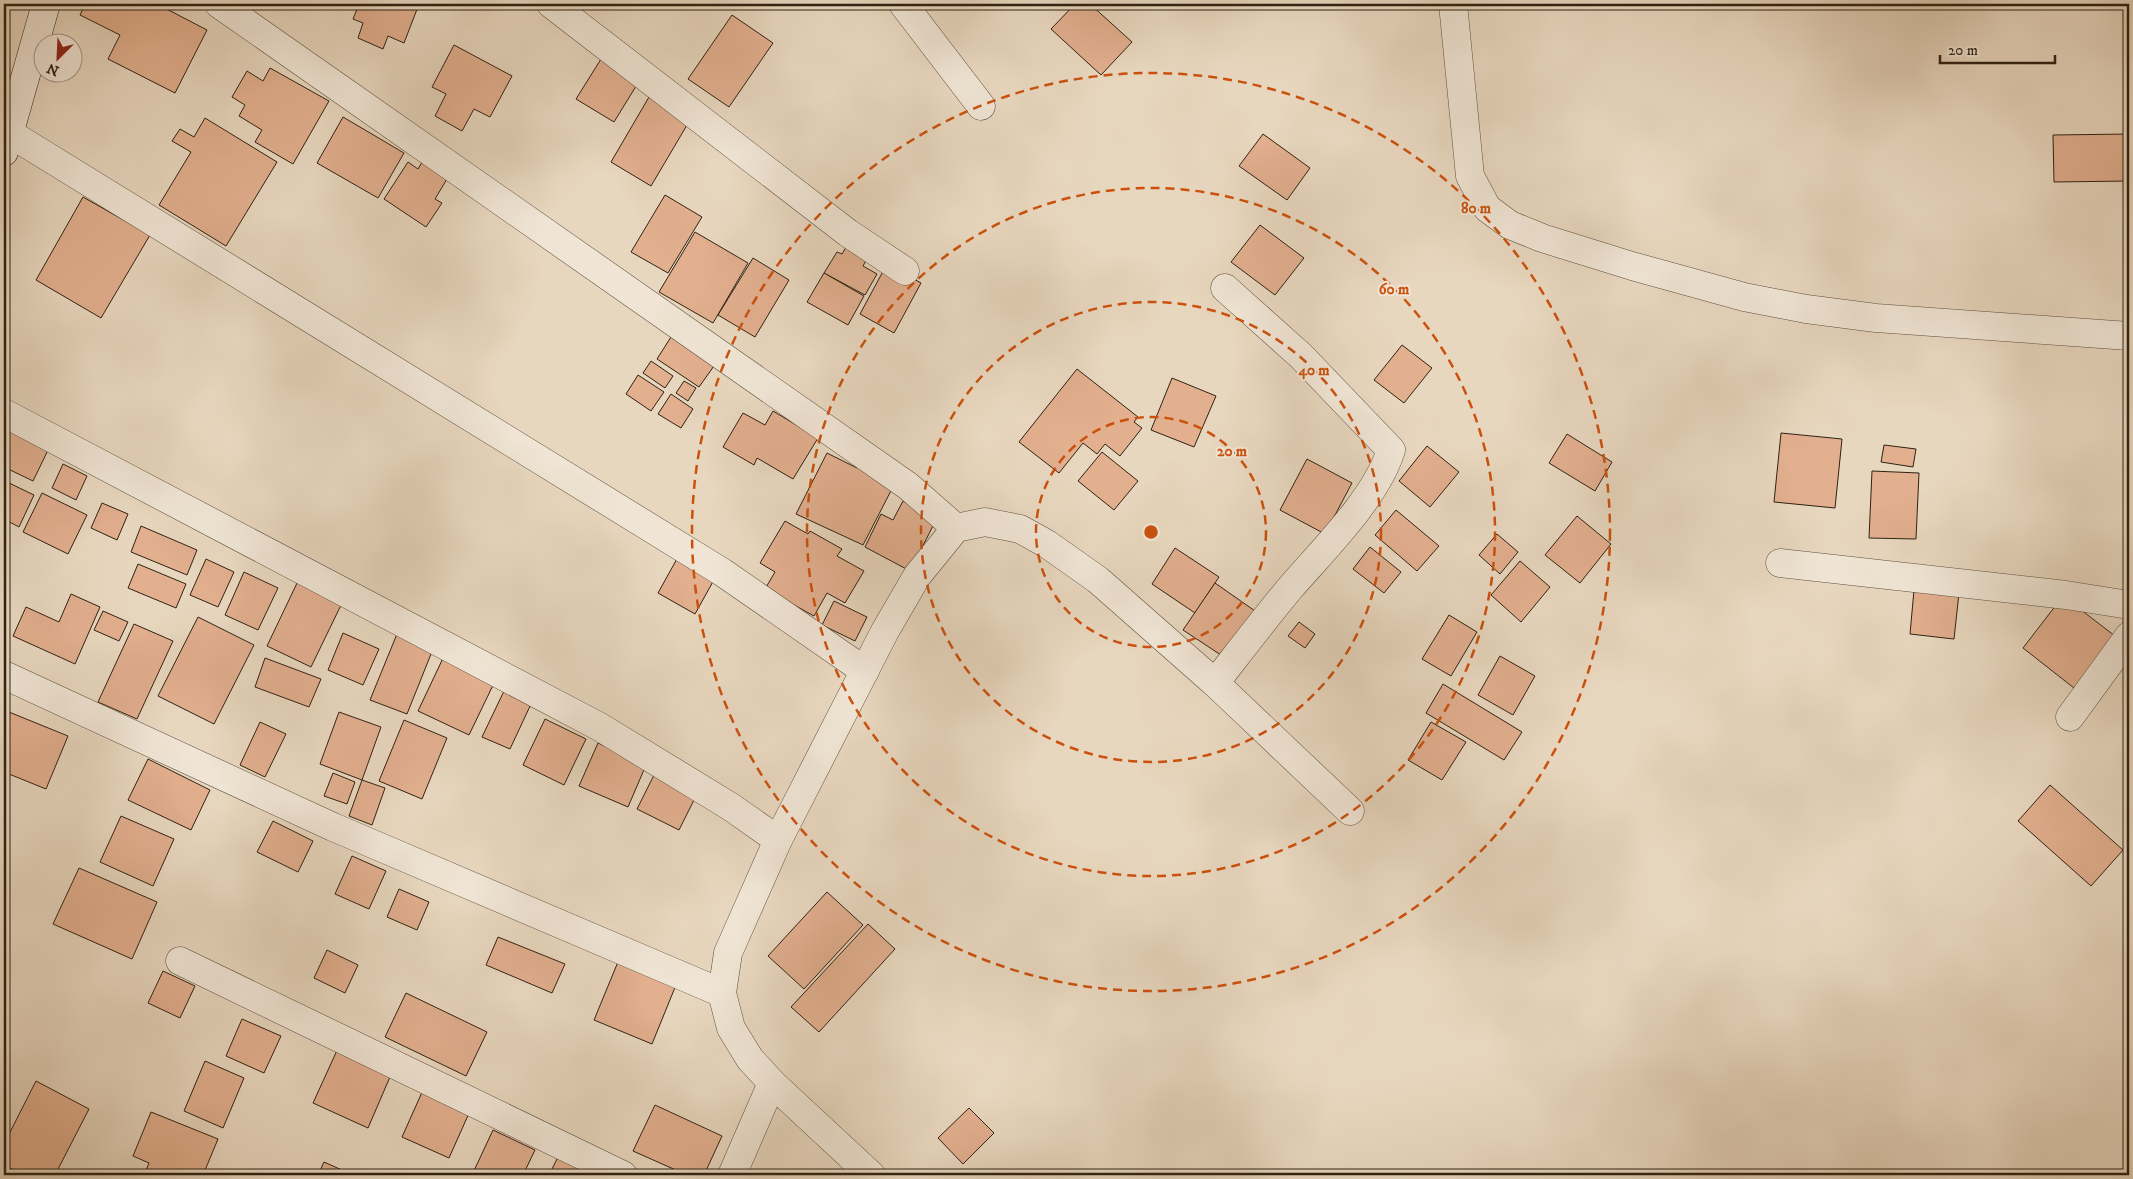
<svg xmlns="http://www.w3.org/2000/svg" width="2133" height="1179" font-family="'IM FELL DW Pica',serif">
<rect width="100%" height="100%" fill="#e8d7bf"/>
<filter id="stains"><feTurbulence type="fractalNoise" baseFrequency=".004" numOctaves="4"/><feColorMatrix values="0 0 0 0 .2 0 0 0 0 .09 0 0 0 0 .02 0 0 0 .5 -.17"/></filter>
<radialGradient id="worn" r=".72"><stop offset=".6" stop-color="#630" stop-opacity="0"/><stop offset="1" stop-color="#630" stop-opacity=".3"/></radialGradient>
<!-- building -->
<g fill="#e2af8f" stroke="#2f2213">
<path d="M85,4H157L207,30L175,93L108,59L120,35L80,15Z"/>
<path d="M359,4H419L404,43L388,36L383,49L358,38L363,23L353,19Z"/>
<path d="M1075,4H1090L1132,42L1101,75L1051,29Z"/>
<path d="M732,15L773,43L729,107L688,79Z"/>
<path d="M454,45L512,76L490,117L474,109L462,131L435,116L446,94L432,87Z"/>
<path d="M601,59L638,83L614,122L576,99Z"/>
<path d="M270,68L329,101L293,164L255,142L262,130L239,116L245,105L232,97L247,71L263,81Z"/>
<path d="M649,97L690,120L651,186L611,162Z"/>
<path d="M343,117L404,153L378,198L317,163Z"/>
<path d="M205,118L277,162L226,246L159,205L191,152L172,141L180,129L194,137Z"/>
<path d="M1263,134L1310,168L1287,200L1239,166Z"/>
<path d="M2129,134V181L2054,182L2053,135Z"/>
<path d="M425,157L450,174L435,199L442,203L426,227L384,199L408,162L418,169Z"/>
<path d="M665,195L702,217L668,273L631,252Z"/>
<path d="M83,197L150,235L101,318L36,280Z"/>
<path d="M1260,225L1304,258L1275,295L1231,262Z"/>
<path d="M695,232L748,263L713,323L659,292Z"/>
<path d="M849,242L870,253L863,266L877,274L865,295L824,273L837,252L842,254Z"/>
<path d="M753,258L789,280L755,337L718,315Z"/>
<path d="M887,264L921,283L894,333L860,314Z"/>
<path d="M824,273L864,296L848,325L807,302Z"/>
<path d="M671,337L714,366L699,387L657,359Z"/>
<path d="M1402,345L1432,368L1404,403L1374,380Z"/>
<path d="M651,361L673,376L665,388L643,373Z"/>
<path d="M1077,369L1138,417L1134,422L1142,428L1120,456L1105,444L1097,454L1083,443L1059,473L1019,442Z"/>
<path d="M638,375L664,392L651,411L626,394Z"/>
<path d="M1172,378L1216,396L1194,447L1151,430Z"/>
<path d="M684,381L696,388L688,401L676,393Z"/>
<path d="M671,394L693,409L681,428L658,414Z"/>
<path d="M773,411L818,438L793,479L757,458L754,465L723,447L743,413L765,425Z"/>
<path d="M4,425L50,446L33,481L4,467Z"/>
<path d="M1781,433L1842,439L1835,508L1774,502Z"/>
<path d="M1567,434L1612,462L1595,491L1549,463Z"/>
<path d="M1884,445L1916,449L1913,467L1881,462Z"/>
<path d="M1427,446L1459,472L1430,507L1399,481Z"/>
<path d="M1102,452L1138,481L1114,510L1078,481Z"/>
<path d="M827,453L857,468L860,464L895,483L863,545L796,514Z"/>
<path d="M1307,459L1352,483L1325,534L1280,510Z"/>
<path d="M63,464L87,476L76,500L52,488Z"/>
<path d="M1872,471L1919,473L1916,539L1869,538Z"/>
<path d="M7,482L34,495L19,527L4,519V490Z"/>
<path d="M42,493L87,515L68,554L23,532Z"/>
<path d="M903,501L937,518L910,571L865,547L881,514L893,520Z"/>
<path d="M102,503L128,514L117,540L91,528Z"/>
<path d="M1396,510L1439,546L1417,571L1375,535Z"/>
<path d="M1577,516L1611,544L1580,583L1545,555Z"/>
<path d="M785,521L808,534L810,531L842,549L837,556L864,571L845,603L827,593L814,616L765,589L775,572L760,563Z"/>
<path d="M141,526L197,550L187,575L131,552Z"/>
<path d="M1497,534L1518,552L1500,574L1479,555Z"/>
<path d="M1370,547L1401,572L1384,593L1353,569Z"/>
<path d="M1175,548L1219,577L1195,613L1152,584Z"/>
<path d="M678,557L715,578L695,614L658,593Z"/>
<path d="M206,559L234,572L218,607L190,595Z"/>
<path d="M1520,561L1550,587L1521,622L1491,595Z"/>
<path d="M138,564L186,584L176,608L128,588Z"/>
<path d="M244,572L278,588L258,630L225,615Z"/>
<path d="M1915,579L1960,584L1954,639L1910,634Z"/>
<path d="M298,581L343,601L311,667L267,646Z"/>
<path d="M1215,583L1258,613L1227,659L1183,630Z"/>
<path d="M71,594L100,607L75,664L13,636L26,607L59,622Z"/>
<path d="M2063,596L2115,636L2074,688L2023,648Z"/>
<path d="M834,601L867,617L855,641L822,625Z"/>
<path d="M103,611L128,622L119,641L94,630Z"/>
<path d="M1449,615L1477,632L1451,676L1422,659Z"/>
<path d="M198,617L254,645L214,724L158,696Z"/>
<path d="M1299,622L1315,634L1305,648L1288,636Z"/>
<path d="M134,624L173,641L137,719L98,702Z"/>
<path d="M399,629L435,644L407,714L370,700Z"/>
<path d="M343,633L379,649L363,685L328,670Z"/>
<path d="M445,654L496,679L469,735L418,711Z"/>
<path d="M1500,656L1535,676L1513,715L1478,695Z"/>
<path d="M265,658L321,679L309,707L255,687Z"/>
<path d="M1443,684L1522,732L1504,760L1426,713Z"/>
<path d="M504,691L531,704L510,749L482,737Z"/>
<path d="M4,710L68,736L46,789L4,772Z"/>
<path d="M339,712L381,727L362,780L320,764Z"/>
<path d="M545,719L586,739L564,785L523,765Z"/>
<path d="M404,720L447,738L422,799L379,781Z"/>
<path d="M260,722L286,734L265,777L240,765Z"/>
<path d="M1431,722L1466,742L1442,780L1408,760Z"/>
<path d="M598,743L646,765L628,807L579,786Z"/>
<path d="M148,759L210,790L191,830L128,800Z"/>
<path d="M333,773L355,782L347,804L324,796Z"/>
<path d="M654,775L696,796L679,830L637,809Z"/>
<path d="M362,780L385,788L372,825L349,816Z"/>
<path d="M2050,785L2123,850L2091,886L2018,821Z"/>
<path d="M121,816L174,839L153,886L100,862Z"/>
<path d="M273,821L313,841L298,872L257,852Z"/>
<path d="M352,856L386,871L369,909L335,894Z"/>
<path d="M79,868L157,902L132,959L53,924Z"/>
<path d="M399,889L429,902L417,930L387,917Z"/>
<path d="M827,892L863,925L804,989L768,956Z"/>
<path d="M868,924L895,949L819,1032L791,1007Z"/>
<path d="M498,937L565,964L552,993L486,965Z"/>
<path d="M327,950L358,965L345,993L314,978Z"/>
<path d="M620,957L678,980L652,1044L594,1020Z"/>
<path d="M163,971L195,986L180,1018L148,1003Z"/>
<path d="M406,993L487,1032L466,1076L385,1037Z"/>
<path d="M242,1019L281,1036L264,1073L226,1056Z"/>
<path d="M339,1046L393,1070L368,1128L313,1103Z"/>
<path d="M205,1061L244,1078L223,1128L184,1111Z"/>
<path d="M36,1081L89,1109L55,1175H24L4,1165V1144Z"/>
<path d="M423,1090L470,1111L449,1158L402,1137Z"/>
<path d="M655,1105L722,1136L704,1175H687L633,1151Z"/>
<path d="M969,1108L994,1133L963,1164L938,1138Z"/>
<path d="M151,1112L218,1139L203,1175H144L149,1163L133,1156Z"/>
<path d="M493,1130L535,1150L523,1175H472Z"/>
<path d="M559,1155L602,1175H549Z"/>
<path d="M324,1162L353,1175H318Z"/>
</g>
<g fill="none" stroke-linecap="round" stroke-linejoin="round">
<defs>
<g id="minor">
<path d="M219,4L908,486L956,528"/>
<path d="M551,4L848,233L905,271"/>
<path d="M903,4L981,106"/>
<path d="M1453,4L1470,176L1487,208L1510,225L1542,238L1632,266L1744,297L1806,309L1876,318L2129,336"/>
<path d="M9,133L722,572L865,671"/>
<path d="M4,413L600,727L731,807L778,840"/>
<path d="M1780,563L2066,595L2129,605"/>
<path d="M4,675L333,827L722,993"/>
<path d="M1215,683C1240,651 1265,618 1291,587C1324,549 1376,498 1391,450L1301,356L1225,288"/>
<path d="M2070,717L2129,636"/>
<path d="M180,961L623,1175"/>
<path d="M772,1083L871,1175"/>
<path d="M732,1175L772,1083L750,1059L731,1028L722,993L728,953L778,840L885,631L917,576L956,528L985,522L1020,529L1047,544L1098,580L1215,683L1350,811"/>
</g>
<path id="secondary" d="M4,152L46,4"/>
</defs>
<!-- minor casing -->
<use href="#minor" stroke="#5d4f3e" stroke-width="29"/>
<!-- secondary casing -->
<use href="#secondary" stroke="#2f2213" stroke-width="29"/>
<!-- minor -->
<use href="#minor" stroke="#f0e5d5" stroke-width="28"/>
<!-- secondary -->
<use href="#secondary" stroke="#f0e5d5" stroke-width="28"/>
</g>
<!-- distance rings -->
<g fill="none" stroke="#cc510d" stroke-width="2.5" stroke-dasharray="9 6">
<circle cx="1151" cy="532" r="115"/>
<circle cx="1151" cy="532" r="230"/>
<circle cx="1151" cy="532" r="344"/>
<circle cx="1151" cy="532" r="459"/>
</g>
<circle cx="1151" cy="532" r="8" fill="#cc510d" stroke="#f0e5d5" stroke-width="2.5"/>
<g font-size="15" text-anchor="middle" font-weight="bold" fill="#cc510d" stroke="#f0e5d5" stroke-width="4" stroke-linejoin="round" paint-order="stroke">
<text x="1476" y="213">80 m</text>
<text x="1394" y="294">60 m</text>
<text x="1314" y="375">40 m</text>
<text x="1232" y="456">20 m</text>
</g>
<!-- margin -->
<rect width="2133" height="1179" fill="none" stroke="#e8d7bf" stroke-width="20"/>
<rect x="5" y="5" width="2123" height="1169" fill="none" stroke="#2f2213" stroke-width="2.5"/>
<rect x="10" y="10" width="2113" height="1159" fill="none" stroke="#2f2213"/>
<!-- north arrow -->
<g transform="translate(58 58) rotate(204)"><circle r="24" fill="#f0e5d5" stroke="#a39787"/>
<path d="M0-4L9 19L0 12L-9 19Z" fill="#8f2418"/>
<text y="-8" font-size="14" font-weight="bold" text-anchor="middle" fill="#2f2213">N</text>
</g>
<!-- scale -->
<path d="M1940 55v8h115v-8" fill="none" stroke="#2f2213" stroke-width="2.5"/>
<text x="1948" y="55" font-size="15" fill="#2f2213" stroke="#f0e5d5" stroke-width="4" paint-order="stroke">20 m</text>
<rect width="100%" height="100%" filter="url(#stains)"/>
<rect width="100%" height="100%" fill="url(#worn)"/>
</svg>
